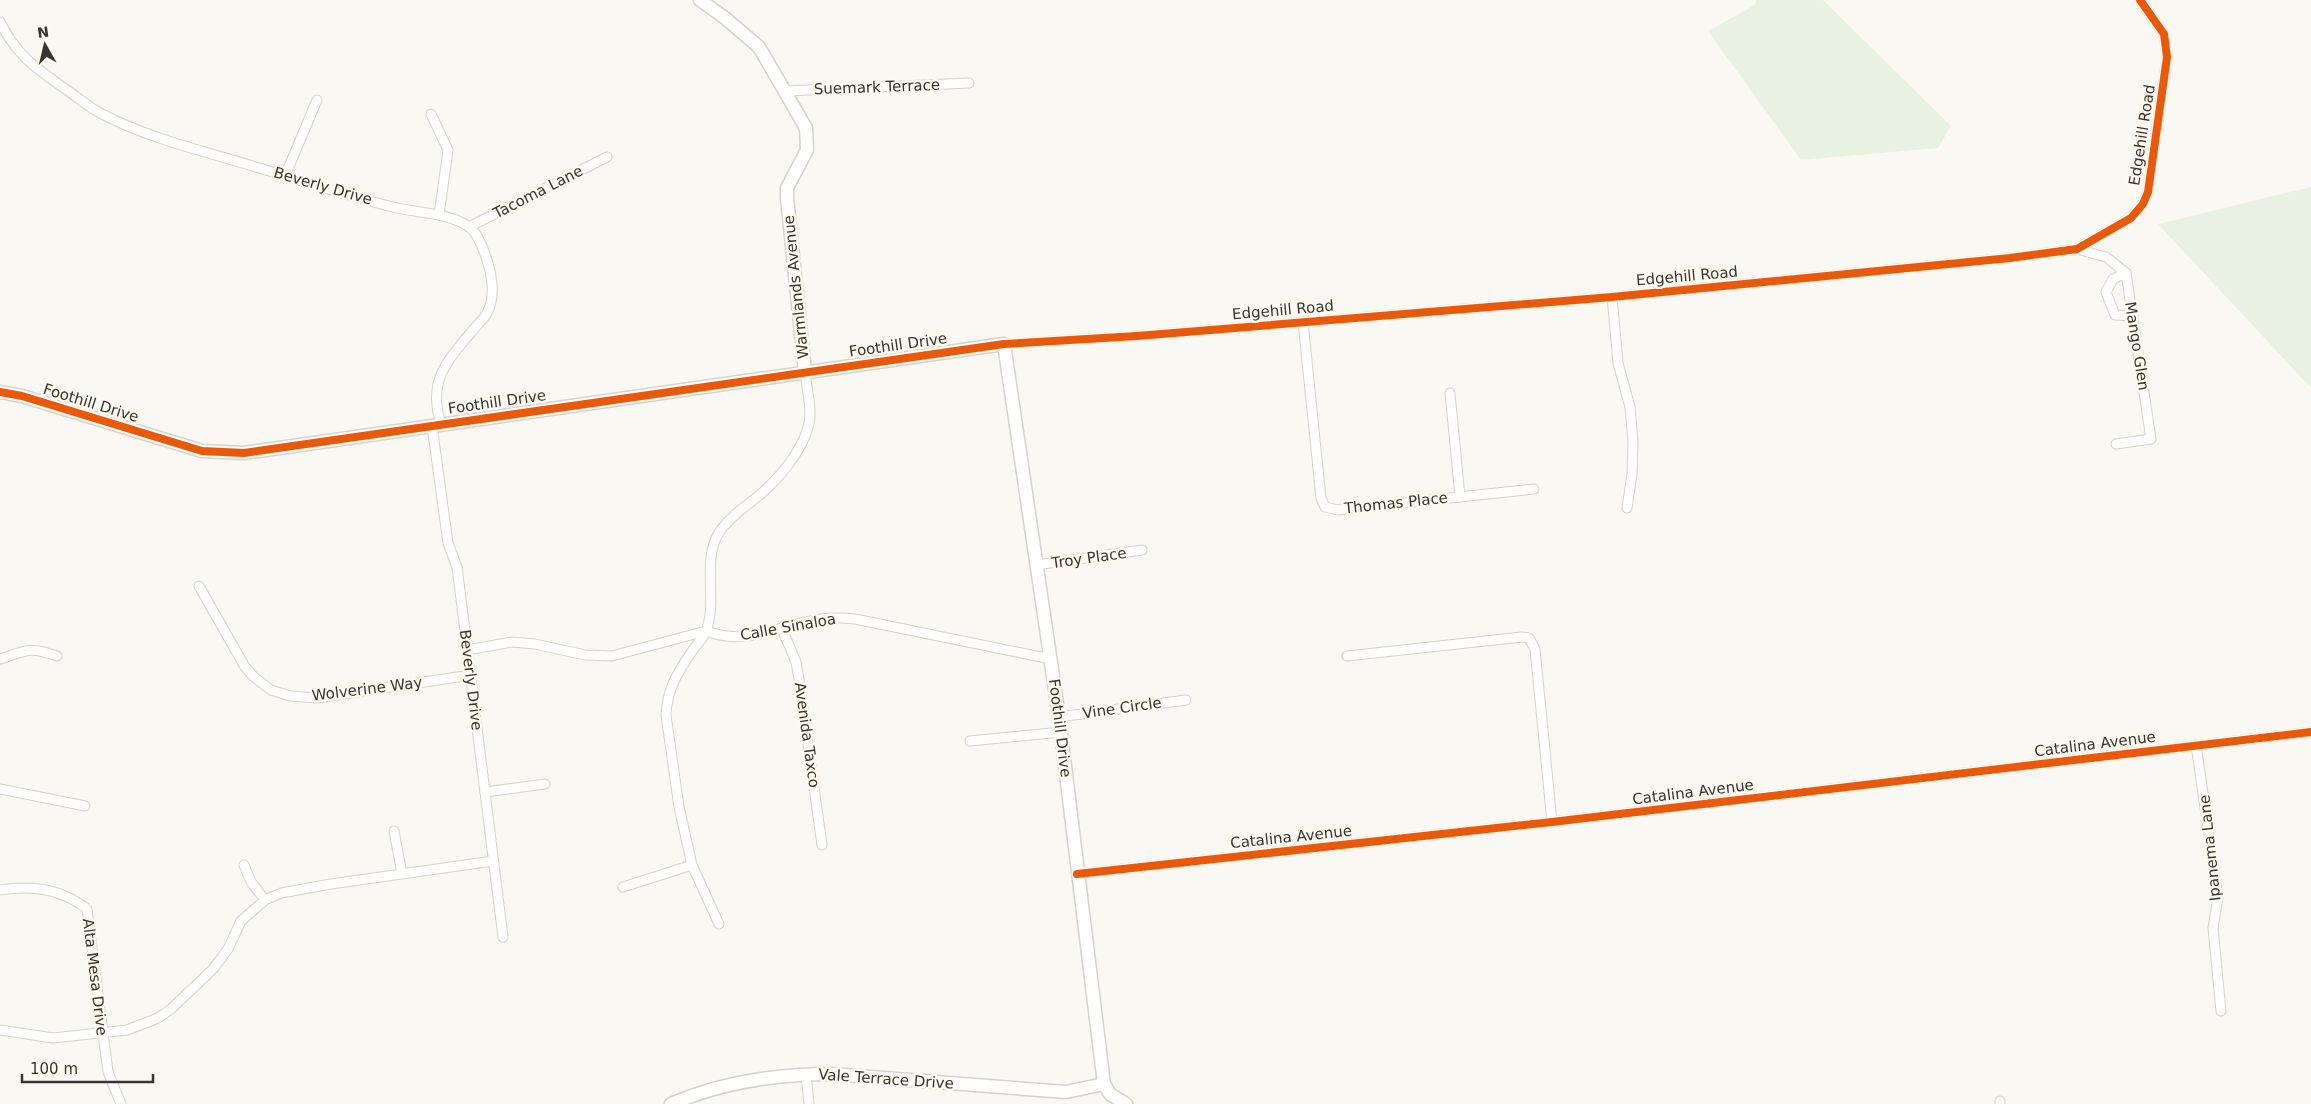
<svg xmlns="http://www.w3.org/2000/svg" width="2311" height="1104" font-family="'DejaVu Sans',sans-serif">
<rect width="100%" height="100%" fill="#faf8f2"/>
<!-- green -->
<g fill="#e7f2e3">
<path d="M1756,0H1823L1951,126L1938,148L1801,160L1708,31L1755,5Z"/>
<path d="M2311,187V388L2158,224Z"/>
</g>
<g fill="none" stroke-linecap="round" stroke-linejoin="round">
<defs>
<g id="street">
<path d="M0,22C16,54 33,66 61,86C75,95 88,107 102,114C150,139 204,151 256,167C302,181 350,197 397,208C420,213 465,214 477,236C488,257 499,291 487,313C484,319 477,325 473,330C447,361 427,381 441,424"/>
<path d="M786,91L969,83"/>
<path d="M431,114L448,150L439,215"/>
<path d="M285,176L317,100"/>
<path d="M469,227L607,157"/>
<path d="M2077,249L2106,257L2126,273L2151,439L2116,444"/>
<path d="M2126,273L2113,279L2106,292L2115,315L2133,316"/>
<path d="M1612,297L1618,363L1630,407L1633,442L1632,474L1627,508"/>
<path d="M1303,322L1321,498L1325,507L1338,510L1534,489"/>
<path d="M1004,344L1137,336L1612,297L2010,258L2077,249L2131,218L2143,204L2148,192L2167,57L2164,34L2140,0"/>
<path d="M1450,393L1460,497"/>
<path d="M432,426L448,543L457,567L503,937"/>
<path d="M1036,565L1142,550"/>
<path d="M199,586L245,667L254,677L271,690L290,696L317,698L471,675"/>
<path d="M782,629L796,662L799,679L822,845"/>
<path d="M467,650L512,642L535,644L585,655L612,656L706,631C744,645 768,630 805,622C821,618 839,617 855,619L1051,659"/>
<path d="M1347,656L1522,637L1529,638L1535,649L1552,822"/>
<path d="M0,659C27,650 30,646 57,656"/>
<path d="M1059,717L1186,700"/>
<path d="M970,741L1061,732"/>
<path d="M2196,745L2218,897L2213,928L2221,1011"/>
<path d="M0,789L85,806"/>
<path d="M485,792L545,784"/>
<path d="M394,831L402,874"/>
<path d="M244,865L251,882L265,900"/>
<path d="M1077,874L1552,822L2311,732"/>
<path d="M623,887L692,865"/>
<path d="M0,890C31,885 62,889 87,909L108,1072L121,1104"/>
<path d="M719,924L692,865L679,807L666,715C667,687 680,669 695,647C699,642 704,637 706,631C718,600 701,559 720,531C731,515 748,505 762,493C783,474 810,442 810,413C810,399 806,385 805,372"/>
<path d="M0,1030L53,1038L127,1030L158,1018L171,1009L213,969L228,949L241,921L265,900L281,893L331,884L493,861"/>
<path d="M806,1074L809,1104"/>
<path d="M2000,1101V1104"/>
</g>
<g id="secondary">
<path d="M700,0L725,18L759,47L806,128L807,150L787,188V198L805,372"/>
<path d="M0,392L22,396L202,451L244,453L1004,344L1059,717L1104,1084L1110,1094L1126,1104"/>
<path d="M671,1104C722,1082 777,1074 832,1074L1066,1092L1104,1084"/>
</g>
</defs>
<!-- street casing -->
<use href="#street" stroke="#d5d3cf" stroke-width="11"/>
<!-- secondary casing -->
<use href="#secondary" stroke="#d5d3cf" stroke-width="15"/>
<!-- street -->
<use href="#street" stroke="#fefefd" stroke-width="9"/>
<!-- secondary -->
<use href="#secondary" stroke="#fefefd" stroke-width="12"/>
<defs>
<g id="cycleway">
<path d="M0,392L22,396L202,451L244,453L1004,344L1137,336L1612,297L2010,258L2077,249L2131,218L2143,204L2148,192L2167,57L2164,34L2140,0"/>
<path d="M1077,874L1552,822L2311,732"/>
</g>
</defs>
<!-- cycleway casing -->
<use href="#cycleway" stroke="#fdf9ef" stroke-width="11"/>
<!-- cycleway -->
<use href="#cycleway" stroke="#e8590c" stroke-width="8"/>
</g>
<g text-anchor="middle" stroke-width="5" stroke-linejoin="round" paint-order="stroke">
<!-- street labels -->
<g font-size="15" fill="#373531" stroke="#fdf9ef">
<text transform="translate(877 87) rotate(-2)" y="5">Suemark Terrace</text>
<text transform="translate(2142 135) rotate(-81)" y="5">Edgehill Road</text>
<text transform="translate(323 186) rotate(16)" y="5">Beverly Drive</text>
<text transform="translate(538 192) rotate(-27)" y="5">Tacoma Lane</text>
<text transform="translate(1687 276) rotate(-5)" y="5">Edgehill Road</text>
<text transform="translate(796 287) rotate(-96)" y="5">Warmlands Avenue</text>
<text transform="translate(1283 310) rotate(-5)" y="5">Edgehill Road</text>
<text transform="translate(898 345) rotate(-8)" y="5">Foothill Drive</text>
<text transform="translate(2137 346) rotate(81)" y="5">Mango Glen</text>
<text transform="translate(497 402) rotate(-8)" y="5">Foothill Drive</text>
<text transform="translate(91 403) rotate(17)" y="5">Foothill Drive</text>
<text transform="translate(1396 503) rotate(-6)" y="5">Thomas Place</text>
<text transform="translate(1089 558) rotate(-8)" y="5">Troy Place</text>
<text transform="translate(788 627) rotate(-10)" y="5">Calle Sinaloa</text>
<text transform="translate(471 680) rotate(83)" y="5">Beverly Drive</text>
<text transform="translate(367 689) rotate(-7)" y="5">Wolverine Way</text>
<text transform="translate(1122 708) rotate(-8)" y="5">Vine Circle</text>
<text transform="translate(1060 728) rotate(83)" y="5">Foothill Drive</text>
<text transform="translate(807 735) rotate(82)" y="5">Avenida Taxco</text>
<text transform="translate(2095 744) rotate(-7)" y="5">Catalina Avenue</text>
<text transform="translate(1693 792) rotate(-7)" y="5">Catalina Avenue</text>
<text transform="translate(1291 837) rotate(-6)" y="5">Catalina Avenue</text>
<text transform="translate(2210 848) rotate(-96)" y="5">Ipanema Lane</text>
<text transform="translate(95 977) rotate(83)" y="5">Alta Mesa Drive</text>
<text transform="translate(886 1079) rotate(4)" y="5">Vale Terrace Drive</text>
</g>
</g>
<!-- north arrow -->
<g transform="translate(45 45) rotate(352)" stroke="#fdf9ef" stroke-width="4" paint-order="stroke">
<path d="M0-4L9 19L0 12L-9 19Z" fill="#373531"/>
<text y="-8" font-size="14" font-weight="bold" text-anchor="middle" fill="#373531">N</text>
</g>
<!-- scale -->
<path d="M22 1074v8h131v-8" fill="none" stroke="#373531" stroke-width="2.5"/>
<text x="30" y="1074" font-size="15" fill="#373531" stroke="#fdf9ef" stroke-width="4" paint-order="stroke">100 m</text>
</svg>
